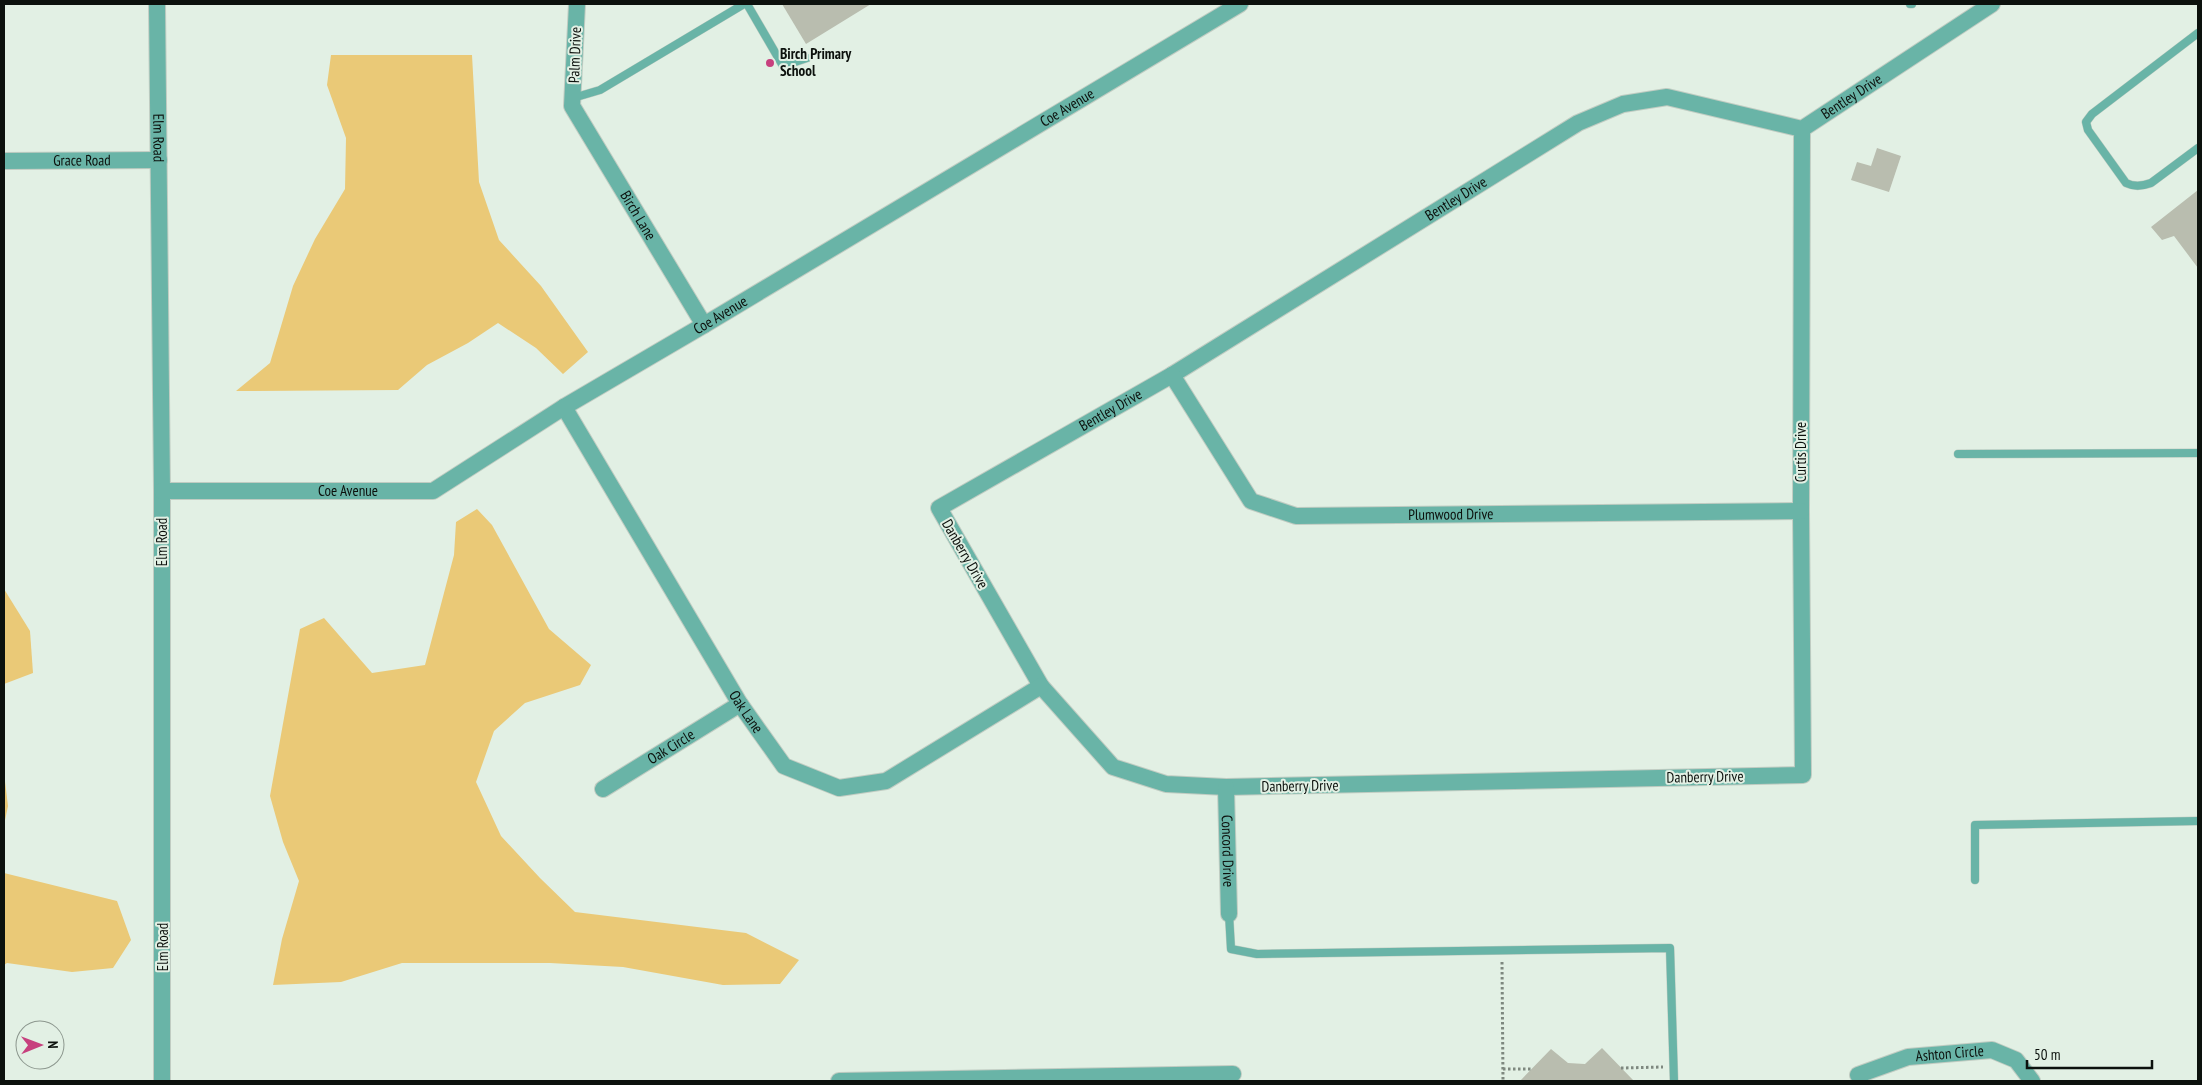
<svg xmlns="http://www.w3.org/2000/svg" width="2202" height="1085" font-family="'PT Sans Narrow',sans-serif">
<rect width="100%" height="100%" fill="#e2f0e4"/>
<!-- green -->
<g fill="#eac977">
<path d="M331,55H472L479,182L499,240L541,286L588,352L563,374L536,348L498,323L468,343L427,365L398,390L236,391L270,363L293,286L315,239L345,189L346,138L327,85Z"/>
<path d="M477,509L492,525L549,629L591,665L580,685L525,703L494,731L476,782L501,836L540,878L575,912L746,933L799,960L780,984L723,985L623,967L550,963H402L341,982L273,985L282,939L299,881L283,842L270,796L300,629L324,618L372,673L425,665L454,555L456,522Z"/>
<path d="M4,589L30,631L33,673L4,684Z"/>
<path d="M4,773L8,806L4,825Z"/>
<path d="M4,873L117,901L131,940L113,968L72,972L7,963L4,965Z"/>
</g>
<!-- building -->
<g fill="#b9bdaf">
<path d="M782,4H871L806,44Z"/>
<path d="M1877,148L1901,156L1889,192L1851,180L1857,162L1871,166Z"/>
<path d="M2198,190V268L2174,236L2162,240L2151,227Z"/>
<path d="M1602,1048L1634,1081H1520L1551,1049L1568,1063L1585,1064Z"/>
</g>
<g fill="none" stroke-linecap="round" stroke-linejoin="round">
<defs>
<g id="service">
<path d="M747,4L783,66L807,58"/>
<path d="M1910,4H1912"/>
<path d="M2198,33L2092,114L2086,122L2088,130L2126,183C2134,187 2143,186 2151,183L2198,148"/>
<path d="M573,98L600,90L744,4"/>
<path d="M1958,454L2198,453"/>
<path d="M1975,880V825L2198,821"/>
<path d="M1229,914L1231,949L1257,954L1670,948L1674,1081"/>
</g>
<g id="minor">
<path id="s1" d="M157,4L162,491V1081"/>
<path id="s2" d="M577,4L572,106L704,325"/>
<path id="s3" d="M1802,129L1801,511L1803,775L1226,787L1166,784L1113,767L1041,686L939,508L1172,375L1578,123L1623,104L1667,97L1802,129L1992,4"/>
<path id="s4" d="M4,161L159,160"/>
<path id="s5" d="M1172,375L1251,501L1296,516L1801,511"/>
<path id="s6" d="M564,407L740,704L784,766L839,788L886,781L1041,686"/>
<path id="s7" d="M162,491H433L564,407L704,325L1240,4"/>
<path id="s8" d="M1226,787L1229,914"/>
<path id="s9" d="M603,789L740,704"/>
<path id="s10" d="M1858,1075L1908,1057L1992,1050L2016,1060L2032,1081"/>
<path d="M839,1081L1233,1074"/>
</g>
</defs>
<!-- service casing -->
<use href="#service" stroke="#c0ccc2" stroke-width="9"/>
<!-- minor casing -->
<use href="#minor" stroke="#c0ccc2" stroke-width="18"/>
<!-- path -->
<g stroke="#7e887f" stroke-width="3" stroke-dasharray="2.5 2.5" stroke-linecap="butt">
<path d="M1502,962L1503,1081"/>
<path d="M1621,1068L1663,1067"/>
<path d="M1503,1069H1531"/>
</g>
<!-- service -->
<use href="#service" stroke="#69b4a7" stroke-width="8"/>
<!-- minor -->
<use href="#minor" stroke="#69b4a7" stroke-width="16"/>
</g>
<!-- markers -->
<circle fill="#c7407e" stroke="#e2f0e4" stroke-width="2" cx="770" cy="63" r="5"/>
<g text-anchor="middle" stroke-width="4" stroke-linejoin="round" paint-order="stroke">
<!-- poi labels -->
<g font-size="15" font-weight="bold" fill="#0c110d" stroke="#e2f0e4" text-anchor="start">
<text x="780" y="59">Birch Primary<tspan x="780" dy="17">School</tspan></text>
</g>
<!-- street labels -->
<g font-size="15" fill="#0c110d" stroke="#e2f0e4">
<text transform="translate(575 55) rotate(-88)" y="5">Palm Drive</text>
<text dy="5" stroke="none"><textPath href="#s3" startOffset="2690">Bentley Drive</textPath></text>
<text dy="5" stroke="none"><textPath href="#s7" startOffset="1012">Coe Avenue</textPath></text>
<text dy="5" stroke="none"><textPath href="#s1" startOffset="134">Elm Road</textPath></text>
<text dy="5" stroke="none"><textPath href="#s4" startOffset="78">Grace Road</textPath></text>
<text dy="5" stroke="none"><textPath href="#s3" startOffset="2255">Bentley Drive</textPath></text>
<text dy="5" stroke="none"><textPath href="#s2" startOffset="230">Birch Lane</textPath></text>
<text dy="5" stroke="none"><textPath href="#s7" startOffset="608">Coe Avenue</textPath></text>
<text dy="5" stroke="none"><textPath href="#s3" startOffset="1850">Bentley Drive</textPath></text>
<text transform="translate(1801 452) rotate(-90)" y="5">Curtis Drive</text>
<text dy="5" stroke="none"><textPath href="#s7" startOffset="186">Coe Avenue</textPath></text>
<text dy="5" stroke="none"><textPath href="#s5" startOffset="351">Plumwood Drive</textPath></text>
<text transform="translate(162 542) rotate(-90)" y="5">Elm Road</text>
<text transform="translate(965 554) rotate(60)" y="5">Danberry Drive</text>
<text dy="5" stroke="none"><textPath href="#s6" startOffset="355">Oak Lane</textPath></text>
<text dy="5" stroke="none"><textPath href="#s9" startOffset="80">Oak Circle</textPath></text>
<text transform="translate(1705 777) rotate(-1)" y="5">Danberry Drive</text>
<text transform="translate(1300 786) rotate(-1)" y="5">Danberry Drive</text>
<text dy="5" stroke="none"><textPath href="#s8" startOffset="64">Concord Drive</textPath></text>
<text transform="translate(163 947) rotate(-90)" y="5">Elm Road</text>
<text dy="5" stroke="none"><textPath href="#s10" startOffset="95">Ashton Circle</textPath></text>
</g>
</g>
<!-- border -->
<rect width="2202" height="1085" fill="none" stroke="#0c110d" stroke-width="10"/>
<!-- north arrow -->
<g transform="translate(40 1045) rotate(89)"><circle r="24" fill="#e2f0e4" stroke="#8c978e"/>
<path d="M0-4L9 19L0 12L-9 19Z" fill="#c7407e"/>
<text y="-8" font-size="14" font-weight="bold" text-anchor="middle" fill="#0c110d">N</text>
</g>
<!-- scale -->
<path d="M2027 1060v8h125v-8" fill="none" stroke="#0c110d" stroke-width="2.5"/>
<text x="2034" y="1060" font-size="15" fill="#0c110d" stroke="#e2f0e4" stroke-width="4" paint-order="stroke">50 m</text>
</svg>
